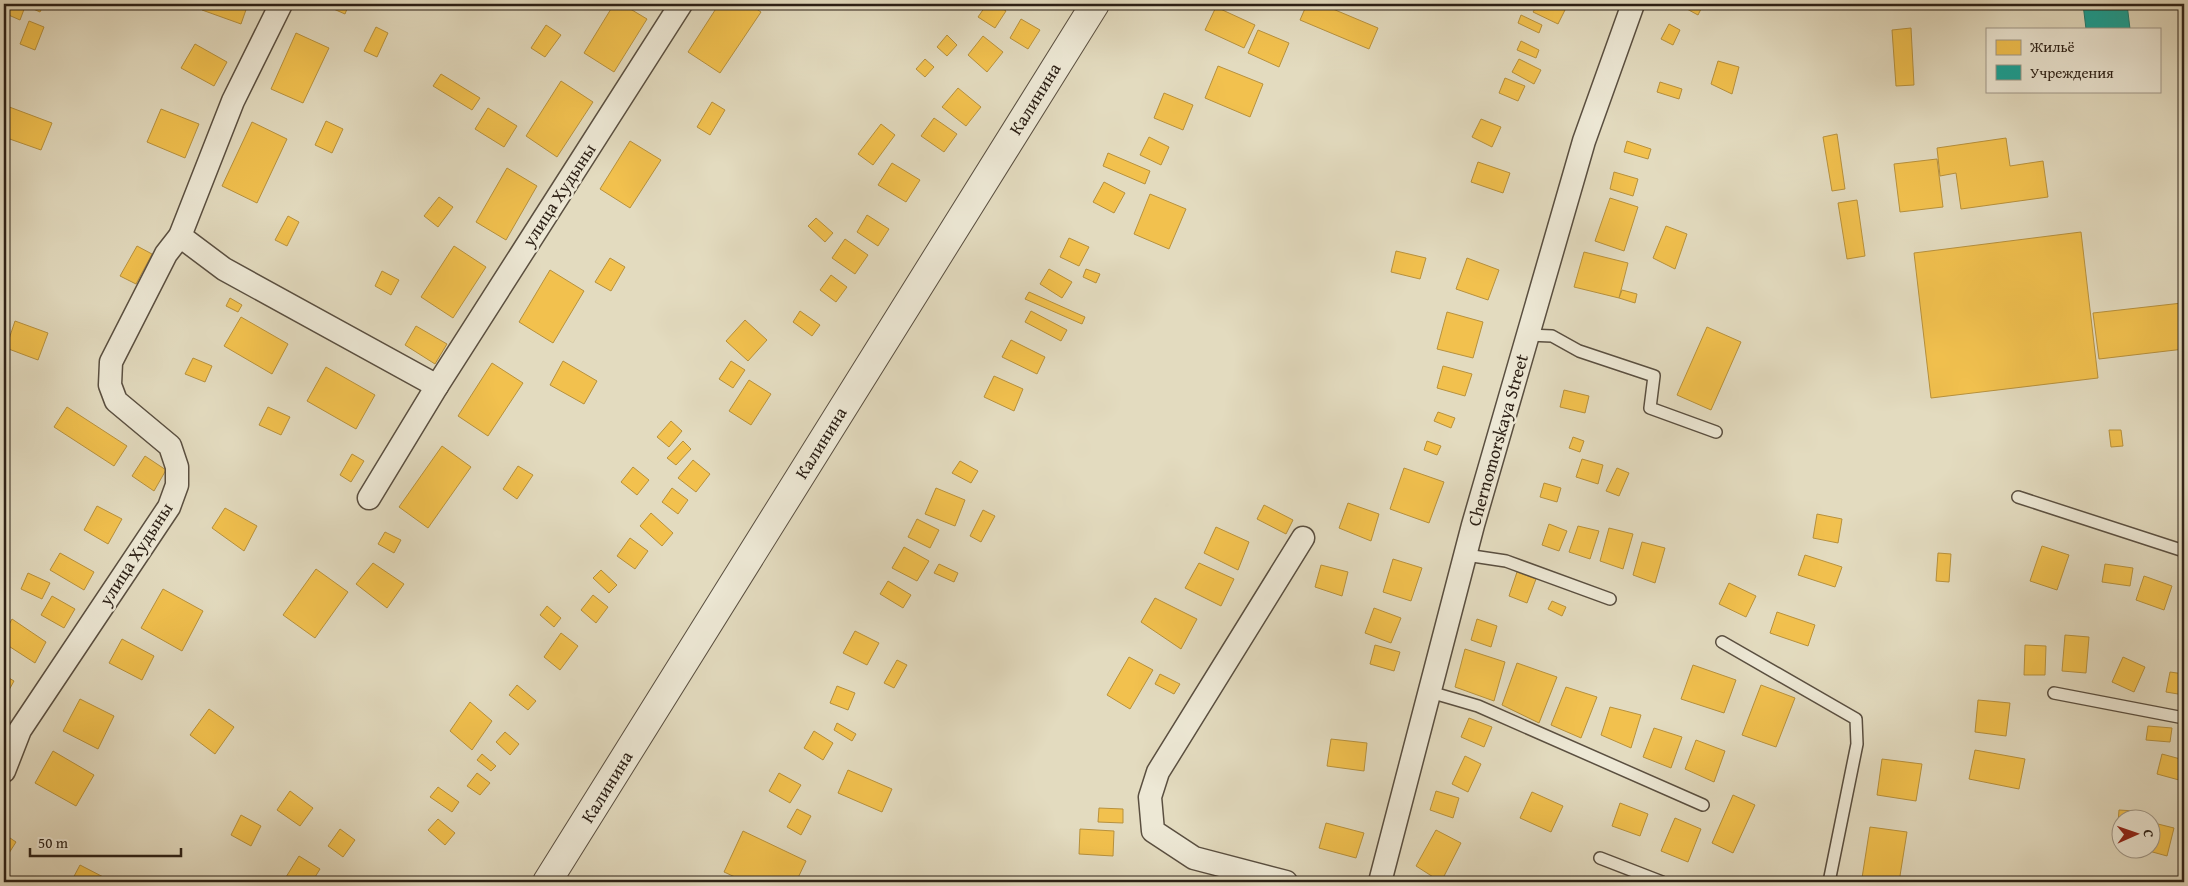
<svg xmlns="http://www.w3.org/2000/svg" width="2188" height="886" font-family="'Gentium Book Plus',serif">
<rect width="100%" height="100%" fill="#e3dbbf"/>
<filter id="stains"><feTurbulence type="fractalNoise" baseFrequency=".004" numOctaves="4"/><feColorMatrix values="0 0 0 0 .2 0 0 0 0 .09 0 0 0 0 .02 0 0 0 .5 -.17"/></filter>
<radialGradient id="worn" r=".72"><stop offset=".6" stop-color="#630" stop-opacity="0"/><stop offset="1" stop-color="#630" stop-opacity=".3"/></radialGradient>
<!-- homes -->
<g fill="#f2c14e" stroke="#b7913d">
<path d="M4,4H26L20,20L4,13Z"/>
<path d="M33,4H44L40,12L31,8Z"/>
<path d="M205,4H248L241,24L202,10Z"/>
<path d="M322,4H349L345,14Z"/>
<path d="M614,4H622L647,19L614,72L584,53Z"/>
<path d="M719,4H749L761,12L720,73L688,52Z"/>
<path d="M987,4H996L1006,11L995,28L978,17Z"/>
<path d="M1264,4H1280L1278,9Z"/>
<path d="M1307,4H1321L1378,28L1369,49L1300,20Z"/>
<path d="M1538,4H1568L1558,24L1533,12Z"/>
<path d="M1687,4H1700L1703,5L1698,15L1685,8Z"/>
<path d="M1216,7L1255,25L1244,48L1205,30Z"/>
<path d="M1521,15L1542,25L1539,33L1518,23Z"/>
<path d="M1021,19L1040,30L1028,49L1010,38Z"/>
<path d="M29,21L44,27L35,50L20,44Z"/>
<path d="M1669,24L1680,30L1673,45L1661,39Z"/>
<path d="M546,25L561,35L545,57L531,48Z"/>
<path d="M376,27L388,33L377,57L364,51Z"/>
<path d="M1911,28L1914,85L1896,86L1892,30Z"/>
<path d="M1258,30L1289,43L1279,67L1248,53Z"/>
<path d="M296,33L329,48L303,103L271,89Z"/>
<path d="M947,35L957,45L947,56L937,47Z"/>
<path d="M983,36L1003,52L987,72L968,55Z"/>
<path d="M1521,41L1539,50L1536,58L1517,50Z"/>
<path d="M195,44L227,62L214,86L181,68Z"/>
<path d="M925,59L934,67L925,77L916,69Z"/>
<path d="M1519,59L1541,70L1534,84L1512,72Z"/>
<path d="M1718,61L1739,67L1732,94L1711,84Z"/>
<path d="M1218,66L1263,84L1250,117L1205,98Z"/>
<path d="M441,74L480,98L472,110L433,86Z"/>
<path d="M1505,78L1525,86L1518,101L1499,93Z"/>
<path d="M561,81L593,102L557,157L526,136Z"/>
<path d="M1660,82L1682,89L1679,99L1657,92Z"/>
<path d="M958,88L981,107L966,126L942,107Z"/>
<path d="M1164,93L1193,105L1183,130L1154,118Z"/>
<path d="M712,102L725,110L710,135L697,127Z"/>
<path d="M4,105L52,123L41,150L4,137Z"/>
<path d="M488,108L517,126L504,147L475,129Z"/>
<path d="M161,109L199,124L185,158L147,142Z"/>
<path d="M934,118L957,134L944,152L921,136Z"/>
<path d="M1481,119L1501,127L1492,147L1472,137Z"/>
<path d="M326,121L343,129L332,153L315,145Z"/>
<path d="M252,122L287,139L257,203L222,186Z"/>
<path d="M881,124L895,135L873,165L858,154Z"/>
<path d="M1837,134L1845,189L1832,191L1823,137Z"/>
<path d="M1149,137L1169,147L1161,165L1140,155Z"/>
<path d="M2006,138L2010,166L2043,161L2048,197L1961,209L1956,173L1940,176L1937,148Z"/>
<path d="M630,141L661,160L630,208L600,189Z"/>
<path d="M1627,141L1651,149L1648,159L1624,152Z"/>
<path d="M1108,153L1150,171L1145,184L1103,166Z"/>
<path d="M2180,156H2184V191Z"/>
<path d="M1937,159L1943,207L1900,212L1894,164Z"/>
<path d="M1478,162L1510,173L1503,193L1471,182Z"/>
<path d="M892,163L920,180L906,202L878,185Z"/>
<path d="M507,168L537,186L506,240L476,222Z"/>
<path d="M1614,172L1638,179L1633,196L1610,189Z"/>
<path d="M1104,182L1125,193L1114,213L1093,202Z"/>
<path d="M1150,194L1186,209L1169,249L1134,234Z"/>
<path d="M439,197L453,207L438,227L424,216Z"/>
<path d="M1610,198L1638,207L1624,251L1595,241Z"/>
<path d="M1857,200L1865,256L1847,259L1838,203Z"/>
<path d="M867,215L889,229L878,246L857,232Z"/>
<path d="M288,216L299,222L287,246L275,240Z"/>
<path d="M816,218L833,233L825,242L808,226Z"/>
<path d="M1666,226L1687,234L1675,269L1653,258Z"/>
<path d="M2081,232L2098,378L1931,398L1914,253Z"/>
<path d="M1069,238L1089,247L1079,266L1060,257Z"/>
<path d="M845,239L868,255L855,274L832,258Z"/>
<path d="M137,246L152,254L136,284L120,276Z"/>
<path d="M454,246L486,267L453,318L421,297Z"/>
<path d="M1396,251L1426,258L1420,279L1391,272Z"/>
<path d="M1584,252L1628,263L1619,298L1574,287Z"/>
<path d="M610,258L625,267L611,291L595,282Z"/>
<path d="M1467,258L1499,270L1488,300L1456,289Z"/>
<path d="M1049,269L1072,282L1062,298L1040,284Z"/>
<path d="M1086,269L1100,274L1096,283L1083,277Z"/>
<path d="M550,270L584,291L553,343L519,322Z"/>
<path d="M382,271L399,280L391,295L375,286Z"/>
<path d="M831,275L847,287L836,302L820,290Z"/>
<path d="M1622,290L1637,294L1635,303L1619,298Z"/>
<path d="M1029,292L1085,317L1082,324L1025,299Z"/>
<path d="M230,298L242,305L238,312L226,306Z"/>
<path d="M2182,303L2184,349L2099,359L2093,313Z"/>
<path d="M800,311L820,325L812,336L793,322Z"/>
<path d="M1031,311L1067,330L1061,341L1025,322Z"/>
<path d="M1447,312L1483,322L1473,358L1437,349Z"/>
<path d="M241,317L288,344L272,374L224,346Z"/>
<path d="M745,320L767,340L748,361L726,341Z"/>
<path d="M15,321L48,333L38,360L6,348Z"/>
<path d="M416,326L447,344L435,364L405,345Z"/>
<path d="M1707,327L1741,342L1711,410L1677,395Z"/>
<path d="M1011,340L1045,357L1037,374L1002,357Z"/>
<path d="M193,358L212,366L205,382L185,374Z"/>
<path d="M563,361L597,381L584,404L550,385Z"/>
<path d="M731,361L745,370L733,388L719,379Z"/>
<path d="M492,363L523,383L488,436L458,416Z"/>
<path d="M1443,366L1472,374L1465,396L1437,388Z"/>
<path d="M326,367L375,395L356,429L307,401Z"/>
<path d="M994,376L1023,389L1014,411L984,397Z"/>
<path d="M749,380L771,394L751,425L729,411Z"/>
<path d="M1564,390L1589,396L1585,413L1560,407Z"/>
<path d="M67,407L127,446L114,466L54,427Z"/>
<path d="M268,407L290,417L281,435L259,425Z"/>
<path d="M1438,412L1455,418L1451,428L1434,421Z"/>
<path d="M671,421L682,431L669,447L657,437Z"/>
<path d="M2109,430H2121L2123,446L2111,447Z"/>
<path d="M1573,437L1584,441L1580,452L1569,448Z"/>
<path d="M683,441L691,449L676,465L667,458Z"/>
<path d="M1427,441L1441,446L1437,455L1424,450Z"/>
<path d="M442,446L471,467L428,528L399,507Z"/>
<path d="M352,454L364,461L351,482L340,475Z"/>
<path d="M145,456L166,470L154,491L132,476Z"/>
<path d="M1582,459L1603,465L1598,484L1576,477Z"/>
<path d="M693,460L710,474L696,492L678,478Z"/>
<path d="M960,461L978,471L971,483L952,473Z"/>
<path d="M518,466L533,475L517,499L503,489Z"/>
<path d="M633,467L649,480L637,495L621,482Z"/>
<path d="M1404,468L1444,482L1429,523L1390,509Z"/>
<path d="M1617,468L1629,473L1619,496L1606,491Z"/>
<path d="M1544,483L1561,488L1557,502L1540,497Z"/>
<path d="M672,488L688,500L678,514L662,502Z"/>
<path d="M936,488L965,500L955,526L925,514Z"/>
<path d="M1348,503L1379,514L1371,541L1339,528Z"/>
<path d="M1264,505L1293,520L1286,534L1257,519Z"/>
<path d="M97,506L122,519L108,544L84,530Z"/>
<path d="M225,508L257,526L244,551L212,528Z"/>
<path d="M983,510L995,516L981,542L970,536Z"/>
<path d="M651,513L673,533L662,546L640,526Z"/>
<path d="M1817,514L1842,519L1838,543L1813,538Z"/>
<path d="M917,519L939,530L930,548L908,537Z"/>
<path d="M1549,524L1567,531L1559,551L1542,545Z"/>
<path d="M1578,526L1599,531L1590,559L1569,552Z"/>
<path d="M1216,527L1249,542L1238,570L1204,553Z"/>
<path d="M1609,528L1633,534L1623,569L1600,561Z"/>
<path d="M385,532L401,540L394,553L378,544Z"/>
<path d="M630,538L648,551L635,569L617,556Z"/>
<path d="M1642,542L1665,548L1655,583L1633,575Z"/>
<path d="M2042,546L2069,555L2057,590L2030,581Z"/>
<path d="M904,547L929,561L917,581L892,568Z"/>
<path d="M60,553L94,572L84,590L50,570Z"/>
<path d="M1938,553L1951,554L1949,582L1936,581Z"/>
<path d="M1805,555L1842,567L1835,587L1798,575Z"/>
<path d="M1393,559L1422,568L1411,601L1383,592Z"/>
<path d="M373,563L404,584L387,608L356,584Z"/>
<path d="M1199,563L1234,579L1221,606L1185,588Z"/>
<path d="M939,564L958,573L954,582L934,573Z"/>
<path d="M2105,564L2133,568L2130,586L2102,582Z"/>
<path d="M1321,565L1348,572L1342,596L1315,587Z"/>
<path d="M316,569L348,592L315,638L283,615Z"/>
<path d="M601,570L617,585L609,593L593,578Z"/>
<path d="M1517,572L1536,579L1527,603L1509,596Z"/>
<path d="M28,573L50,583L42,599L21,589Z"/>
<path d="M2144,576L2172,586L2164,610L2136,600Z"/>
<path d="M888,581L911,595L903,608L880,594Z"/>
<path d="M1729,583L1756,596L1746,617L1719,604Z"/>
<path d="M163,589L203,611L182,651L141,628Z"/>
<path d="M593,595L608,607L596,623L581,610Z"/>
<path d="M52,596L75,609L64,628L41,615Z"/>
<path d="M1155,598L1197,619L1181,649L1141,622Z"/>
<path d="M1552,601L1566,607L1562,616L1548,609Z"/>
<path d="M547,606L561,618L554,627L540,615Z"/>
<path d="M1374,608L1401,618L1391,643L1365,633Z"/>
<path d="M1777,612L1815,625L1808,646L1770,633Z"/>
<path d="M12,619L46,642L35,663L4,643V634Z"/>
<path d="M1477,619L1497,626L1491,647L1471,640Z"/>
<path d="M855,631L879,643L867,665L843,653Z"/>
<path d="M561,633L578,646L560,670L544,657Z"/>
<path d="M2065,635L2089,637L2086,673L2062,671Z"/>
<path d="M122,639L154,656L142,680L109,663Z"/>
<path d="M1375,645L1400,652L1394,671L1370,664Z"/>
<path d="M2025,645L2046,646L2045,675H2024Z"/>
<path d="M1465,649L1505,662L1494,701L1455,687Z"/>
<path d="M1129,657L1153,670L1130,709L1107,695Z"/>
<path d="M2123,657L2145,667L2134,692L2112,682Z"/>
<path d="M897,660L907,665L894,688L884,683Z"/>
<path d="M1517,663L1557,677L1539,723L1502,705Z"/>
<path d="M1693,665L1736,680L1724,713L1681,699Z"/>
<path d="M2170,672L2184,674V695L2166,692Z"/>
<path d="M1160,674L1180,684L1174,694L1155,684Z"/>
<path d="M4,675L14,681L4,699Z"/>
<path d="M517,685L536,701L528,710L509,695Z"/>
<path d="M1761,685L1795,698L1776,747L1742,735Z"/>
<path d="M837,686L855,693L848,710L830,703Z"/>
<path d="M1566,687L1597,697L1581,738L1551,725Z"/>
<path d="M80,699L114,716L98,749L63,731Z"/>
<path d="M1978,700L2010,703L2006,736L1975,732Z"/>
<path d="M470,702L492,721L472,750L450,731Z"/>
<path d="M1610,707L1641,715L1631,748L1601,735Z"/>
<path d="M209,709L234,727L215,754L190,735Z"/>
<path d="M1469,718L1492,727L1484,747L1461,737Z"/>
<path d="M837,723L856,734L852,741L834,730Z"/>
<path d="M2148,726L2172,728L2170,742L2146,740Z"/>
<path d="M1654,728L1682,737L1671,768L1643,757Z"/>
<path d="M814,731L833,743L823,760L804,748Z"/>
<path d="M505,732L519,744L510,755L496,742Z"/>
<path d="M1331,739L1367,743L1364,771L1327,766Z"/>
<path d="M1696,740L1725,751L1714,782L1685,769Z"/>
<path d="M1975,750L2025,759L2019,789L1969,779Z"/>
<path d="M53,751L94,775L76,806L35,783Z"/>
<path d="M482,754L496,766L491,771L477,760Z"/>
<path d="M2162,754L2184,760L2179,780L2157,774Z"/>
<path d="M1465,756L1481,764L1468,792L1452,784Z"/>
<path d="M1882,759L1922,764L1916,801L1877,795Z"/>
<path d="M848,770L892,789L882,812L838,793Z"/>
<path d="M477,773L490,783L480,795L467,786Z"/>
<path d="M779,773L801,785L790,803L769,791Z"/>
<path d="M438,787L459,802L452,812L430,797Z"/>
<path d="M290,791L313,808L300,826L277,810Z"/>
<path d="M1436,791L1459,798L1453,818L1430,810Z"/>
<path d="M1532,792L1563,806L1551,832L1520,818Z"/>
<path d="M1733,795L1755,805L1733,853L1712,843Z"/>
<path d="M1620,803L1648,814L1640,836L1612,826Z"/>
<path d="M1099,808L1123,809V823L1098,822Z"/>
<path d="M797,809L811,816L801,835L787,827Z"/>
<path d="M2119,810L2135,811V818H2120V823H2118Z"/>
<path d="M241,815L261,826L251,846L231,835Z"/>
<path d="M1675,818L1701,829L1688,862L1661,851Z"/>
<path d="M438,819L455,833L445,845L428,830Z"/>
<path d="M2150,822L2174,828L2167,856L2138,848H2150Z"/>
<path d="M1326,823L1364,833L1356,858L1319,848Z"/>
<path d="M1870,827L1907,832L1899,882L1862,878Z"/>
<path d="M340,829L355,840L343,857L328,846Z"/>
<path d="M1080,829L1114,831L1113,856L1079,854Z"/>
<path d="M1436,830L1461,843L1441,882L1416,866Z"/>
<path d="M743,831L806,861L796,882H746L724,872Z"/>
<path d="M4,834L16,842L4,861Z"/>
<path d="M299,856L320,869L312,882H295L286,877Z"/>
<path d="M80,865L113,882H71Z"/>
</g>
<!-- public -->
<path fill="#17a398" stroke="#1d7c71" d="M2083,4H2127L2130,29H2086Z"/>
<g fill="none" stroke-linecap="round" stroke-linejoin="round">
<defs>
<g id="service">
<path d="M1528,335L1552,336L1579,351L1654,376L1650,408L1716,432"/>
<path d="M2018,497L2184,551"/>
<path d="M1466,555L1506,561L1610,599"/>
<path d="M1722,642L1856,719L1857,744L1829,882"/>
<path d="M1430,692L1478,706L1703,805"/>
<path d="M2054,693L2184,718"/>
<path d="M1600,858L1662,882"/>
</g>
<g id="minor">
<path d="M180,236L224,269L437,386"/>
<path d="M369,498L437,386L681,4"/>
<path d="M4,771L20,730L169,507L177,485V467L170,446L116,401L110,385L111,362L166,254L180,236L233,101L281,4"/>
<path d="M1286,882L1194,858L1153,831L1150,797L1158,772L1303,538"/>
<path d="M1380,882L1473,525L1584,141L1633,4"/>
</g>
<path id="tertiary" d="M547,882L1095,4"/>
</defs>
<!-- service casing -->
<use href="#service" stroke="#5a4f40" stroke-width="14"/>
<!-- minor casing -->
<use href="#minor" stroke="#5a4f40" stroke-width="25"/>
<!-- tertiary casing -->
<use href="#tertiary" stroke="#5a4f40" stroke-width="30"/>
<!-- service -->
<use href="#service" stroke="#ede8d5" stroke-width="11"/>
<!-- minor -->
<use href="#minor" stroke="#ede8d5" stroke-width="22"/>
<!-- tertiary -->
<use href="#tertiary" stroke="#ede8d5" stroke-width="28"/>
</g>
<g text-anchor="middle" stroke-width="5" stroke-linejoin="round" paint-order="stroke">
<!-- street labels -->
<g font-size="18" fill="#2c2016" stroke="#ede8d5">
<text transform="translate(1035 99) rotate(-58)" y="6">Калинина</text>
<text transform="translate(559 195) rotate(-57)" y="6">улица Худыны</text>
<text transform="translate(1498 440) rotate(-74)" y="6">Chernomorskaya Street</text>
<text transform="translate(821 443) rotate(-58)" y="6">Калинина</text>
<text transform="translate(136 554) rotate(-57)" y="6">улица Худыны</text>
<text transform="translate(607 787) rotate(-58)" y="6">Калинина</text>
</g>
</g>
<!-- margin -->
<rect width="2188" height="886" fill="none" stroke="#e3dbbf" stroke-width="20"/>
<rect x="5" y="5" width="2178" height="876" fill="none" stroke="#2c2016" stroke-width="2.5"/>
<rect x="10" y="10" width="2168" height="866" fill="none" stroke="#2c2016"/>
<!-- legend -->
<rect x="1986" y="28" width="175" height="65" fill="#ede8d5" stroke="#a09889"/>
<rect x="1996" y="40" width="25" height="15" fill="#f2c14e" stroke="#a09889"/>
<text x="2030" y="52" font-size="15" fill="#2c2016">Жильё</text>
<rect x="1996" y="65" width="25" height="15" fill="#17a398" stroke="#a09889"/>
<text x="2030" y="78" font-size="15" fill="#2c2016">Учреждения</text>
<!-- north arrow -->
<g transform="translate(2136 834) rotate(88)"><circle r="24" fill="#ede8d5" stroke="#a09889"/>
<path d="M0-4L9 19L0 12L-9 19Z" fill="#8f2418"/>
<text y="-8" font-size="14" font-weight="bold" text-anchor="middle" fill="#2c2016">С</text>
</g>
<!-- scale -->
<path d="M30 848v8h151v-8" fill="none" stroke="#2c2016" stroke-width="2.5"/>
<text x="38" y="848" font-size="15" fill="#2c2016" stroke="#ede8d5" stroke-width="4" paint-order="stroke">50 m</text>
<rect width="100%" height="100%" filter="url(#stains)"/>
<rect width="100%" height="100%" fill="url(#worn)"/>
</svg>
